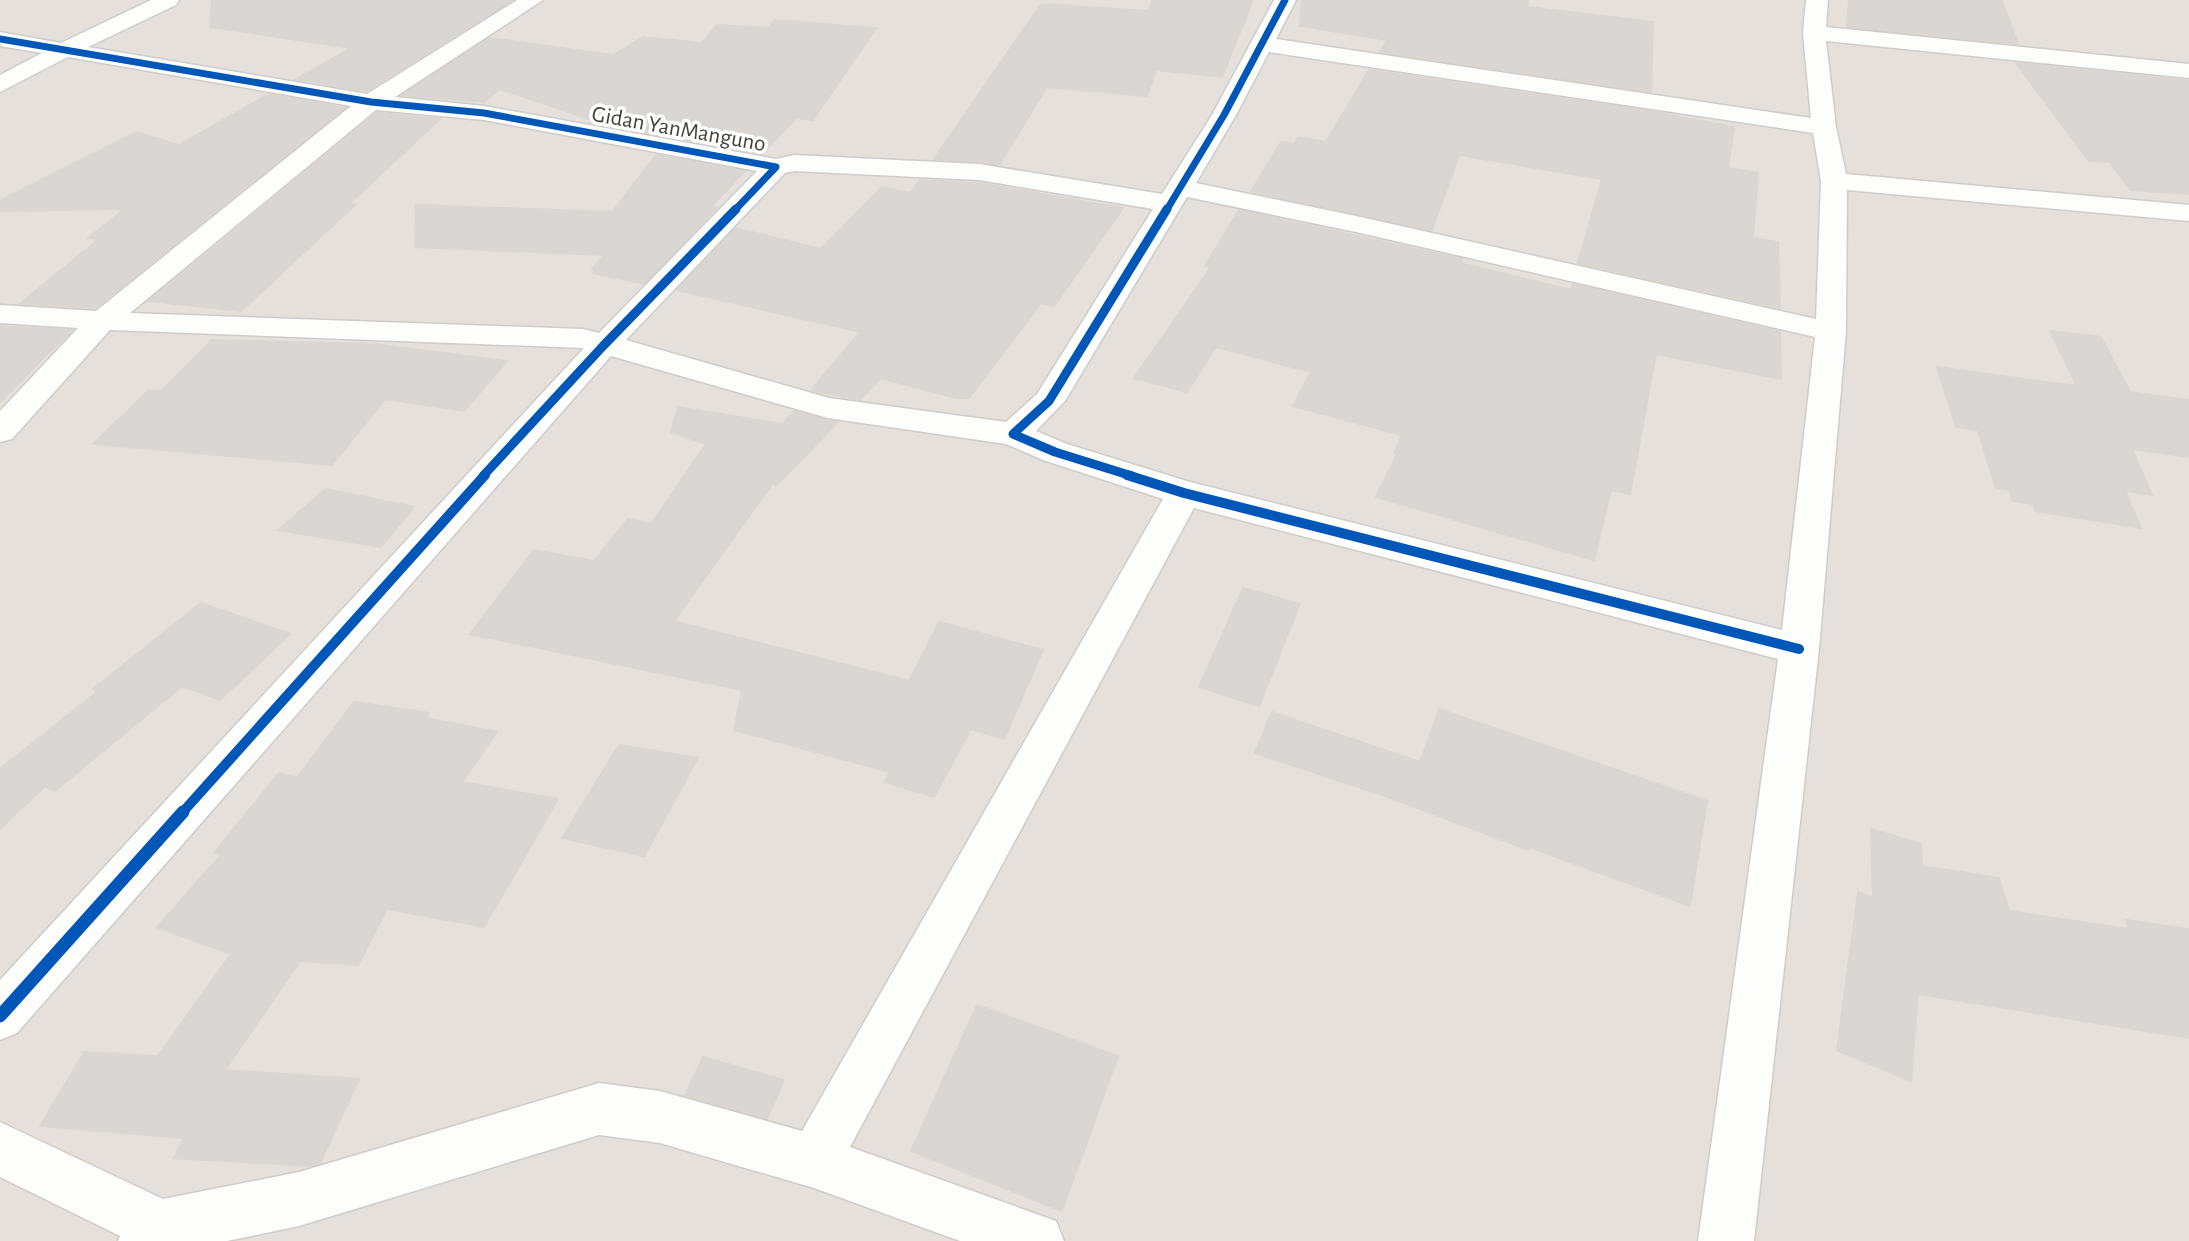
<svg xmlns="http://www.w3.org/2000/svg" width="2189" height="1241" font-family="'Alegreya Sans',sans-serif">
<rect width="100%" height="100%" fill="#f2efec"/>
<!-- residential -->
<rect fill="#e5e0db" x="0" y="0" width="2189" height="1241"/>
<!-- building -->
<g fill="#d9d6d3" stroke="#dad6d2" stroke-width="2">
<path d="M212,0H512L366,91L296,79L351,48L210,27Z"/>
<path d="M1152,0H1253L1222,77L1156,70L1147,96L1047,87L999,165L934,159L1041,4L1149,11Z"/>
<path d="M1302,0H1528L1527,7L1653,22L1651,92L1380,52L1387,40L1300,26Z"/>
<path d="M1849,0H2002L2018,44L1847,27Z"/>
<path d="M775,20L876,28L813,120L796,118L762,154L613,127L500,89L484,102L403,95L489,38L613,55L643,37L702,43L717,25L768,28Z"/>
<path d="M2016,63L2189,81V194L2131,190L2109,162L2089,161Z"/>
<path d="M1369,70L1649,111L1734,127L1728,168L1758,173L1753,238L1778,242L1780,308L1578,263L1602,179L1459,155L1432,230L1251,192L1281,142L1294,144L1298,137L1326,142Z"/>
<path d="M269,94L345,108L95,308L20,304L99,239L88,238L125,209L0,211V200L136,132L179,145Z"/>
<path d="M377,113L440,119L349,204H356L241,311L149,301Z"/>
<path d="M656,155L745,171L712,206L717,207L705,220L644,284L593,273L596,270L592,269L604,255L415,247L416,205L612,212Z"/>
<path d="M920,180L979,183L1123,208L1054,306L1041,303L969,398H956L881,378L860,400L811,390L860,332L677,290L736,228L821,249L882,187L910,193Z"/>
<path d="M1239,210L1462,259L1460,263L1571,290L1573,284L1780,332L1781,379L1656,354L1630,494L1611,490L1594,560L1376,497L1397,454L1394,453L1402,435L1293,406L1311,372L1216,347L1187,392L1134,378L1211,267L1205,266Z"/>
<path d="M0,326L72,330L0,402Z"/>
<path d="M2050,331L2101,337L2130,392L2189,400V457L2132,449L2152,495L2125,491L2141,528L2036,511L2034,504L2013,501L2009,490L1996,488L1978,430L1956,427L1937,367L2077,386Z"/>
<path d="M212,340L374,344L507,361L464,411L385,399L332,465L93,444L149,390L161,391Z"/>
<path d="M678,407L783,424L794,411L838,422L776,486L773,483L674,621L909,681L939,622L1043,650L1004,739L971,729L934,797L885,782L890,772L734,730L742,690L470,634L534,550L594,561L628,519L651,524L706,444L671,432Z"/>
<path d="M326,489L414,507L381,547L278,530Z"/>
<path d="M1243,588L1300,604L1259,706L1199,687Z"/>
<path d="M201,603L290,634L220,700L182,686L55,791L45,786L0,829V769L98,691L93,689Z"/>
<path d="M354,702L429,713L426,718L497,732L462,782L558,799L484,927L387,909L358,965L300,961L225,1070L359,1079L320,1163L309,1166L174,1158L184,1138L40,1126L84,1052L158,1056L231,954L157,927L221,855L214,853L279,773L297,778Z"/>
<path d="M1439,709L1707,801L1690,906L1529,847V850L1388,797L1255,753L1272,712L1420,762Z"/>
<path d="M619,745L698,758L644,856L562,838Z"/>
<path d="M1871,829L1921,844L1922,866L1999,878L2009,911L2129,929L2126,920L2189,929V1038L1918,994L1911,1081L1837,1050L1858,892L1873,898Z"/>
<path d="M977,1005L1118,1056L1062,1211L911,1151Z"/>
<path d="M703,1057L784,1080L767,1119L685,1095Z"/>
</g>
<g fill="none" stroke-linecap="round" stroke-linejoin="round">
<defs>
<path id="street" d="M151,0H179L176,5L88,47L367,94L517,0H543L395,97L484,106L776,159L794,155L979,164L1162,194L1212,115L1274,0H1296L1276,39L1811,118L1803,33L1806,0H1828L1826,27L2189,64V78L1826,41L1836,127L1846,174L2189,205V221L1847,190L1846,331L1819,649L1754,1241H1698L1778,659L1194,508L850,1147L1056,1221L1064,1241H960L814,1188L660,1143L599,1135L299,1226L227,1241H118L120,1236L0,1177V1122L163,1199L299,1172L599,1083L660,1091L802,1131L1163,499L1043,460L1006,444L828,418L611,356L17,1033L0,1040V980L584,348L110,330L12,439L0,442V411L78,328L0,323V305L96,311L351,106L68,57L0,92V75L42,53L0,46V32L61,43ZM1269,52L1813,133L1821,181L1816,319L1356,216L1196,183L1236,115ZM376,110L484,120L757,171L599,333L583,329L130,313ZM794,171L979,180L1153,209L1037,394L1006,422L829,398L626,340L785,173ZM1187,197L1356,232L1815,337L1782,630L1190,482L1067,444L1036,431L1065,401Z"/>
</defs>
<!-- street casing -->
<use href="#street" stroke="#cfccca" stroke-width="3"/>
<!-- street -->
<use href="#street" fill="#fdfdfc" fill-rule="evenodd"/>
<defs>
<g id="cycleway-far3">
<path d="M0,39L371,102L484,113L776,167L734,211"/>
<path d="M1166,211L1224,115L1285,0"/>
</g>
<g id="cycleway-far2">
<path d="M483,476L604,345L736,209"/>
<path d="M1132,476L1055,452L1013,434L1049,401L1167,209"/>
</g>
<g id="cycleway-far1">
<path d="M1127,475L1184,493L1799,649"/>
<path d="M181,814L485,475"/>
</g>
<path id="cycleway" d="M0,1016L183,812"/>
</defs>
<!-- cycleway-far3 casing -->
<use href="#cycleway-far3" stroke="#fff" stroke-width="10"/>
<!-- cycleway-far2 casing -->
<use href="#cycleway-far2" stroke="#fff" stroke-width="12"/>
<!-- cycleway-far1 casing -->
<use href="#cycleway-far1" stroke="#fff" stroke-width="15"/>
<!-- cycleway casing -->
<use href="#cycleway" stroke="#fff" stroke-width="18"/>
<!-- cycleway-far3 -->
<use href="#cycleway-far3" stroke="#0057b8" stroke-width="7"/>
<!-- cycleway-far2 -->
<use href="#cycleway-far2" stroke="#0057b8" stroke-width="9"/>
<!-- cycleway-far1 -->
<use href="#cycleway-far1" stroke="#0057b8" stroke-width="10"/>
<!-- cycleway -->
<use href="#cycleway" stroke="#0057b8" stroke-width="13"/>
</g>
<g text-anchor="middle" stroke-width="7" stroke-linejoin="round" paint-order="stroke">
<!-- far-street labels -->
<g font-size="23" fill="#473f39" stroke="#fff">
<text transform="translate(679 128) rotate(10)" y="8">Gidan YanManguno</text>
</g>
</g>
</svg>
